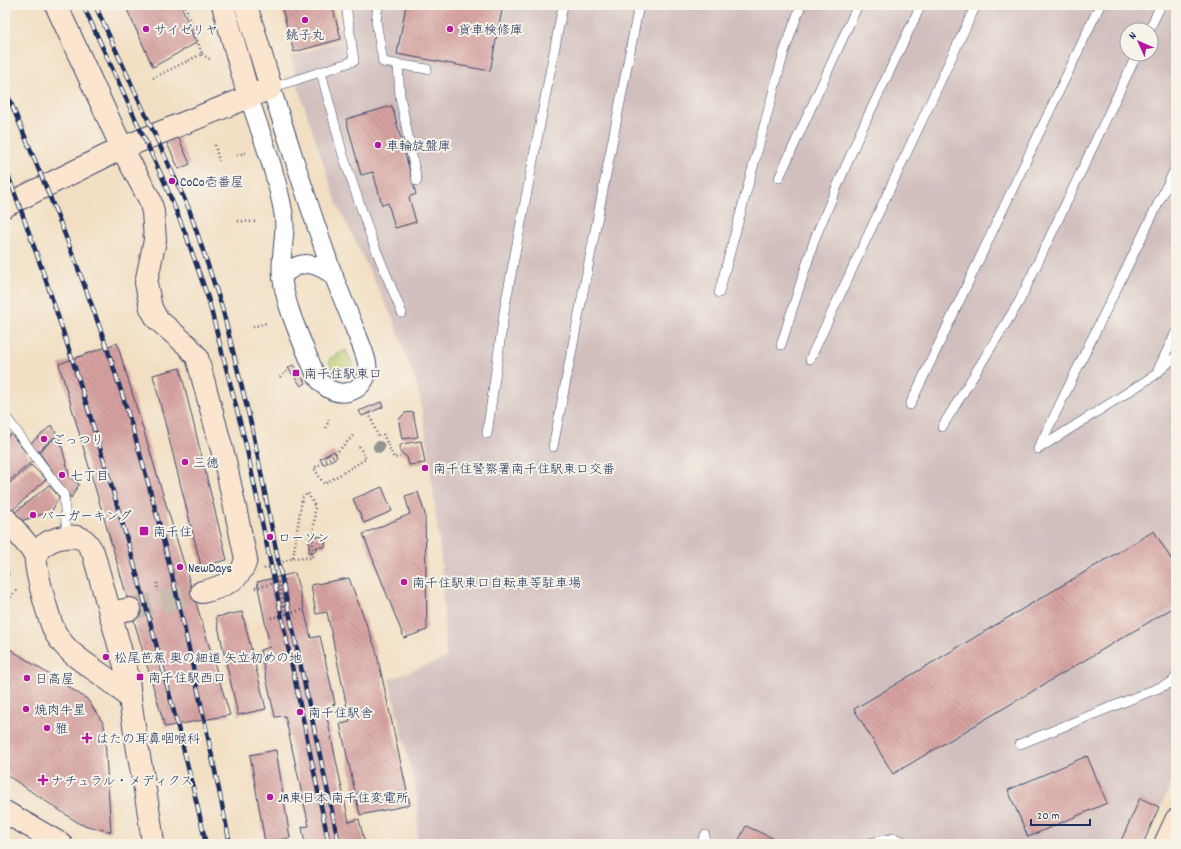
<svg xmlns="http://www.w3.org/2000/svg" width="1181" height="849" font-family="Dekko,'Klee One',sans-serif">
<defs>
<pattern id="building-back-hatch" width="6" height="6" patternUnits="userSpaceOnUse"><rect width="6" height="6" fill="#d7a2a0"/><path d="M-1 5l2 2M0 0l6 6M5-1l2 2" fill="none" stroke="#ae8486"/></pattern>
</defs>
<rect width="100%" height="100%" fill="#f7f3e8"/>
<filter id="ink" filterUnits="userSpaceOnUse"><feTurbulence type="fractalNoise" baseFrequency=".025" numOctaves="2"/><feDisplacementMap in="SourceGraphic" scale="8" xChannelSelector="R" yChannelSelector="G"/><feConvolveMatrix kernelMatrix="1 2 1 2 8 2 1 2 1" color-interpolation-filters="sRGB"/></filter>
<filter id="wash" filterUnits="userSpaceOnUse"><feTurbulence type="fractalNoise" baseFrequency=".012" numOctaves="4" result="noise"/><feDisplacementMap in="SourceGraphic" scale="16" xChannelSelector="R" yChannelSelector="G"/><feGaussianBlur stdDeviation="0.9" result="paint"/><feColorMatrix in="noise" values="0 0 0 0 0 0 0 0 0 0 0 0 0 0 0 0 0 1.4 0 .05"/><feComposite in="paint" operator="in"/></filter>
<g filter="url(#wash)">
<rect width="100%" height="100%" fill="#f2dfc3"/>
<!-- railway -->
<path fill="#d1bfbe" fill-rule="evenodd" d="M340,5H1176V774L1143,844H417L418,799L389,679L446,658L441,559L428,446L418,388L393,319L337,204L299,90L291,57L343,40ZM1127,30H1151V54H1127Z"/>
<!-- grass -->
<path fill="#bacb6e" stroke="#6a7d66" d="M346,350L352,363L353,369L351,374L346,376L332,372L329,359Z"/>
<g id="blocks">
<!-- building -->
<g fill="url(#building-back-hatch)">
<path d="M125,5H181L196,43L153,67Z"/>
<path d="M281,5H332L341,39L294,52Z"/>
<path d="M406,5H503L490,71L397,54Z"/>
<path d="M392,106L416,194L409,197L416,222L395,228L388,203L382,205L373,172L361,175L346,119Z"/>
<path d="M170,118L190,164L179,169L158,124Z"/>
<path d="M117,343L230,715L165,727L59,364Z"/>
<path d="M293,365L306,383L301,386L288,368Z"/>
<path d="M180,368L227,560L201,566L153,375Z"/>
<path d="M381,402L383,407L362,416L359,411Z"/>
<path d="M413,412L418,437L402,439L399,423L400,418L405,413Z"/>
<path d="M52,425L57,435L37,452L31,443Z"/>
<path d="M11,434L33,461L5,484V439Z"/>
<path d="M57,436H59L70,478L79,484L71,498L39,452Z"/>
<path d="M421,441L425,463L409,465L407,457L400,452V446L402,444Z"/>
<path d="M334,451L337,457L323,465L320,459Z"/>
<path d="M31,465L46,479L12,511L5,502V487Z"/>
<path d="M49,485L59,497L52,511L21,521L14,513Z"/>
<path d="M382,487L392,511L364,523L353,499Z"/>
<path d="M418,492L425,514L427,630L404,638L363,534L410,514L405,496Z"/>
<path d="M1154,531L1176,567V606L893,774L854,709Z"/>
<path d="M309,536L326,537L325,547H316L315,552H309Z"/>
<path d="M5,564L9,575L5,577Z"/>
<path d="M295,573L311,638L320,636L335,704L325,708L349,822L359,819L365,844H305L302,827L309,826L285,716L275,717L260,650L270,647L257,582Z"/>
<path d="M349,578L376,650L410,805L360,815L340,724L350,722L327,612L316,614L311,585Z"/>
<path d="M242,612L266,709L238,715L216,617Z"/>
<path d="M5,646L87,699L104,724L111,832L80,824L5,774Z"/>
<path d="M276,750L290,838L265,842L250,755Z"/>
<path d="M1087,756L1107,803L1028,837L1008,790Z"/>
<path d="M1140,798L1159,807L1143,844H1128L1121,841Z"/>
<path d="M746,826L785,844H737Z"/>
</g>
</g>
</g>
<g filter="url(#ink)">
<use href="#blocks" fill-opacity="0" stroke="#3b496d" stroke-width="1"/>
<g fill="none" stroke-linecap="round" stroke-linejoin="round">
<!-- secondary-tunnel -->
<path stroke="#c7bcaf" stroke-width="22" stroke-dasharray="22 11" stroke-linecap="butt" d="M130,609L202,592"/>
<defs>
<g id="lane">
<path d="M378,5L376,21L383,62L427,69"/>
<path d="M1149,30L1161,5"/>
<path d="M398,65L400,96L417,181"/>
<path d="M321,72L343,155L372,240L402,313"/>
<path d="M271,88L354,61L346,5"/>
<path d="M1176,167L1038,449L1155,375L1176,356"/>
<path d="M779,178L858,5"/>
<path d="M719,293L784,52L801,5"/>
<path d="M781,345L815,238L860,133L921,5"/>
<path d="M810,359L976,5"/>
<path d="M1158,370L1176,332"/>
<path d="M910,405L1100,5"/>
<path d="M5,416L64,495L67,537"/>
<path d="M942,427L1019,302L1137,54"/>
<path d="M487,434L505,306L563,5"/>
<path d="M553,447L639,5"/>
<path d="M1020,744L1173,682L1176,676"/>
<path d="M701,844L705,835"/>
<path d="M866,844L894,838L909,844"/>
</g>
<g id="street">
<path d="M249,97C261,134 276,172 283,211C288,233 279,254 282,277C286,309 302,341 314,371C328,406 372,395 367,363C365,353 360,342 356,332C349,314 341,295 334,277C311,214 292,151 271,88"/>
<path d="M282,277C300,258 315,262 334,276"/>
</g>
<g id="secondary">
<path d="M56,5L122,148L150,200L153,212L155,240L146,283L151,308L157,319L187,345L197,357L225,461L246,559C242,579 221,588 202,592"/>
<path d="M223,5L249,97"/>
<path d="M5,206L122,148L271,88L246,5"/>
<path d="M5,518L36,555"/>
<path d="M110,613L130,609"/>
<path d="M129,698C108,673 73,663 56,634C50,624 33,565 36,555C41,540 72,531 84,540C88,543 90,548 93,552L128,677C132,733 147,788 153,844"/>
<path d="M5,812L61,844"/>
<path d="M1165,844L1176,820"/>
</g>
</defs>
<!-- lane casing -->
<use href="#lane" stroke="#3b496d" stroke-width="10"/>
<!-- street casing -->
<use href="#street" stroke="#3b496d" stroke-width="20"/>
<!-- secondary casing -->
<use href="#secondary" stroke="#3b496d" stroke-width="24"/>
<!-- path -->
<g stroke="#3b496d" stroke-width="2.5" stroke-dasharray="1 3" stroke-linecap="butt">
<path d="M202,54L211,60"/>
<path d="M153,78L202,54L185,5"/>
<path d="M215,145L219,161"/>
<path d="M237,155L248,152"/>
<path d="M238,221L257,222"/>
<path d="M253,327L266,323"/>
<path d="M280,377L288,370"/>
<path d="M369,413L378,436"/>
<path d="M326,428L330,417"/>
<path d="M383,434L394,458L400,457"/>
<path d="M353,436L332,457L314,468L324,484L366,459L358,444"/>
<path d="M264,569L293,558L302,498L308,493L315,507L312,558H293"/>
<path d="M187,572L190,571L191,575"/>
<path d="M157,583L158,591"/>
<path d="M255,588L278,582L286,614L302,610"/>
<path d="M5,603L17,590"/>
<path d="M271,618L286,614"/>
</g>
<!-- lane -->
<use href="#lane" stroke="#fff" stroke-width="9"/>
<!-- street -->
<use href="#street" stroke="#fff" stroke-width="18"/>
<!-- secondary -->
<use href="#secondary" stroke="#fbe5cf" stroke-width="22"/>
<defs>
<g id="rail">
<path d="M83,5L163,179L186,235L208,298L246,445L329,844"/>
<path d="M95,5L189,209L222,307L253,432L279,565L339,844"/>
<path d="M5,89C43,179 81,270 112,363C164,519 197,682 230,844"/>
<path d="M5,167C65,326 114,487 158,651C175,715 192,779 206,844"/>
</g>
</defs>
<!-- rail casing -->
<use href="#rail" stroke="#1b2f5e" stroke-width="4.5"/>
<!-- rail -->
<use href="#rail" stroke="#f7f3e8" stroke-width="3" stroke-dasharray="9" stroke-linecap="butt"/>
</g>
<!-- trees -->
<circle fill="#92948e" cx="379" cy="447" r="6"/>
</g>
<!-- markers -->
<g fill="#b5179e" stroke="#f7f3e8" stroke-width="1.5">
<circle cx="305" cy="20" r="4"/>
<circle cx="146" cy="29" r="4"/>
<circle cx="450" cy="29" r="4"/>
<circle cx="378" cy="145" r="4"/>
<circle cx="172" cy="181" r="4"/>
<rect x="292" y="369" width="8" height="8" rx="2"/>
<circle cx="44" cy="439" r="4"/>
<circle cx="185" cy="462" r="4"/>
<circle cx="425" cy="468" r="4"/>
<circle cx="62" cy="475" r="4"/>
<circle cx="33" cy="515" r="4"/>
<rect x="139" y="526" width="10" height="10" rx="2"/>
<circle cx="270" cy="537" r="4"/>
<circle cx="180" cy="567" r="4"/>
<circle cx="404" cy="582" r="4"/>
<circle cx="106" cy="657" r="4"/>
<rect x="136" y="673" width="8" height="8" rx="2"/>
<circle cx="27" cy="678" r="4"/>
<circle cx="26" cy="709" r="4"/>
<circle cx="300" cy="712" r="4"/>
<circle cx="47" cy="728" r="4"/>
<path d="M85 732h4v4h4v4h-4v4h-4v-4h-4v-4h4z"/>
<path d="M41 774h4v4h4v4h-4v4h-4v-4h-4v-4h4z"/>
<circle cx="270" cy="797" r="4"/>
</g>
<g text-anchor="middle" stroke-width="4" stroke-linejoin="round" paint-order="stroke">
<!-- poi labels -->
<g font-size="13" fill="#1b2f5e" stroke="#f7f3e8" text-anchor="start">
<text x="154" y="34">サイゼリヤ</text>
<text x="458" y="34">貨車検修庫</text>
<text x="305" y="39" text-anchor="middle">銚子丸</text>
<text x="386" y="150">車輪旋盤庫</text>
<text x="180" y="186">CoCo壱番屋</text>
<text x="304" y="378">南千住駅東口</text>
<text x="52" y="444">ごっつり</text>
<text x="193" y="467">三徳</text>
<text x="433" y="473">南千住警察署南千住駅東口交番</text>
<text x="70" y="480">七丁目</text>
<text x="41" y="520">バーガーキング</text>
<text x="153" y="536">南千住</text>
<text x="278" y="542">ローソン</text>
<text x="188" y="572">NewDays</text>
<text x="412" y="587">南千住駅東口自転車等駐車場</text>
<text x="114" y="662">松尾芭蕉 奥の細道 矢立初めの地</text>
<text x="148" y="682">南千住駅西口</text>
<text x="35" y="683">日高屋</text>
<text x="34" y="714">焼肉牛星</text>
<text x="308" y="717">南千住駅舎</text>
<text x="55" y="733">雅</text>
<text x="96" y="743">はたの耳鼻咽喉科</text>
<text x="51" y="785">ナチュラル・メディクス</text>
<text x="278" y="802">JR東日本 南千住変電所</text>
</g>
</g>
<!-- margin -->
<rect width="1181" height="849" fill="none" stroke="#f7f3e8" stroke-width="20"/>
<!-- north arrow -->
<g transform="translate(1139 42) rotate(315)"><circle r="19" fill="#f7f3e8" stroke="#9fa5b1"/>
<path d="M0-3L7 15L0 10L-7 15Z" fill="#b5179e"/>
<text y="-6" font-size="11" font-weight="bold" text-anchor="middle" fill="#1b2f5e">N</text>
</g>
<!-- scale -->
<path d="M1031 819v6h59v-6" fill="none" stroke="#1b2f5e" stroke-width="2"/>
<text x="1037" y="819" font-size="12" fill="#1b2f5e" stroke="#f7f3e8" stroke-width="3" paint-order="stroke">20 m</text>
</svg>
